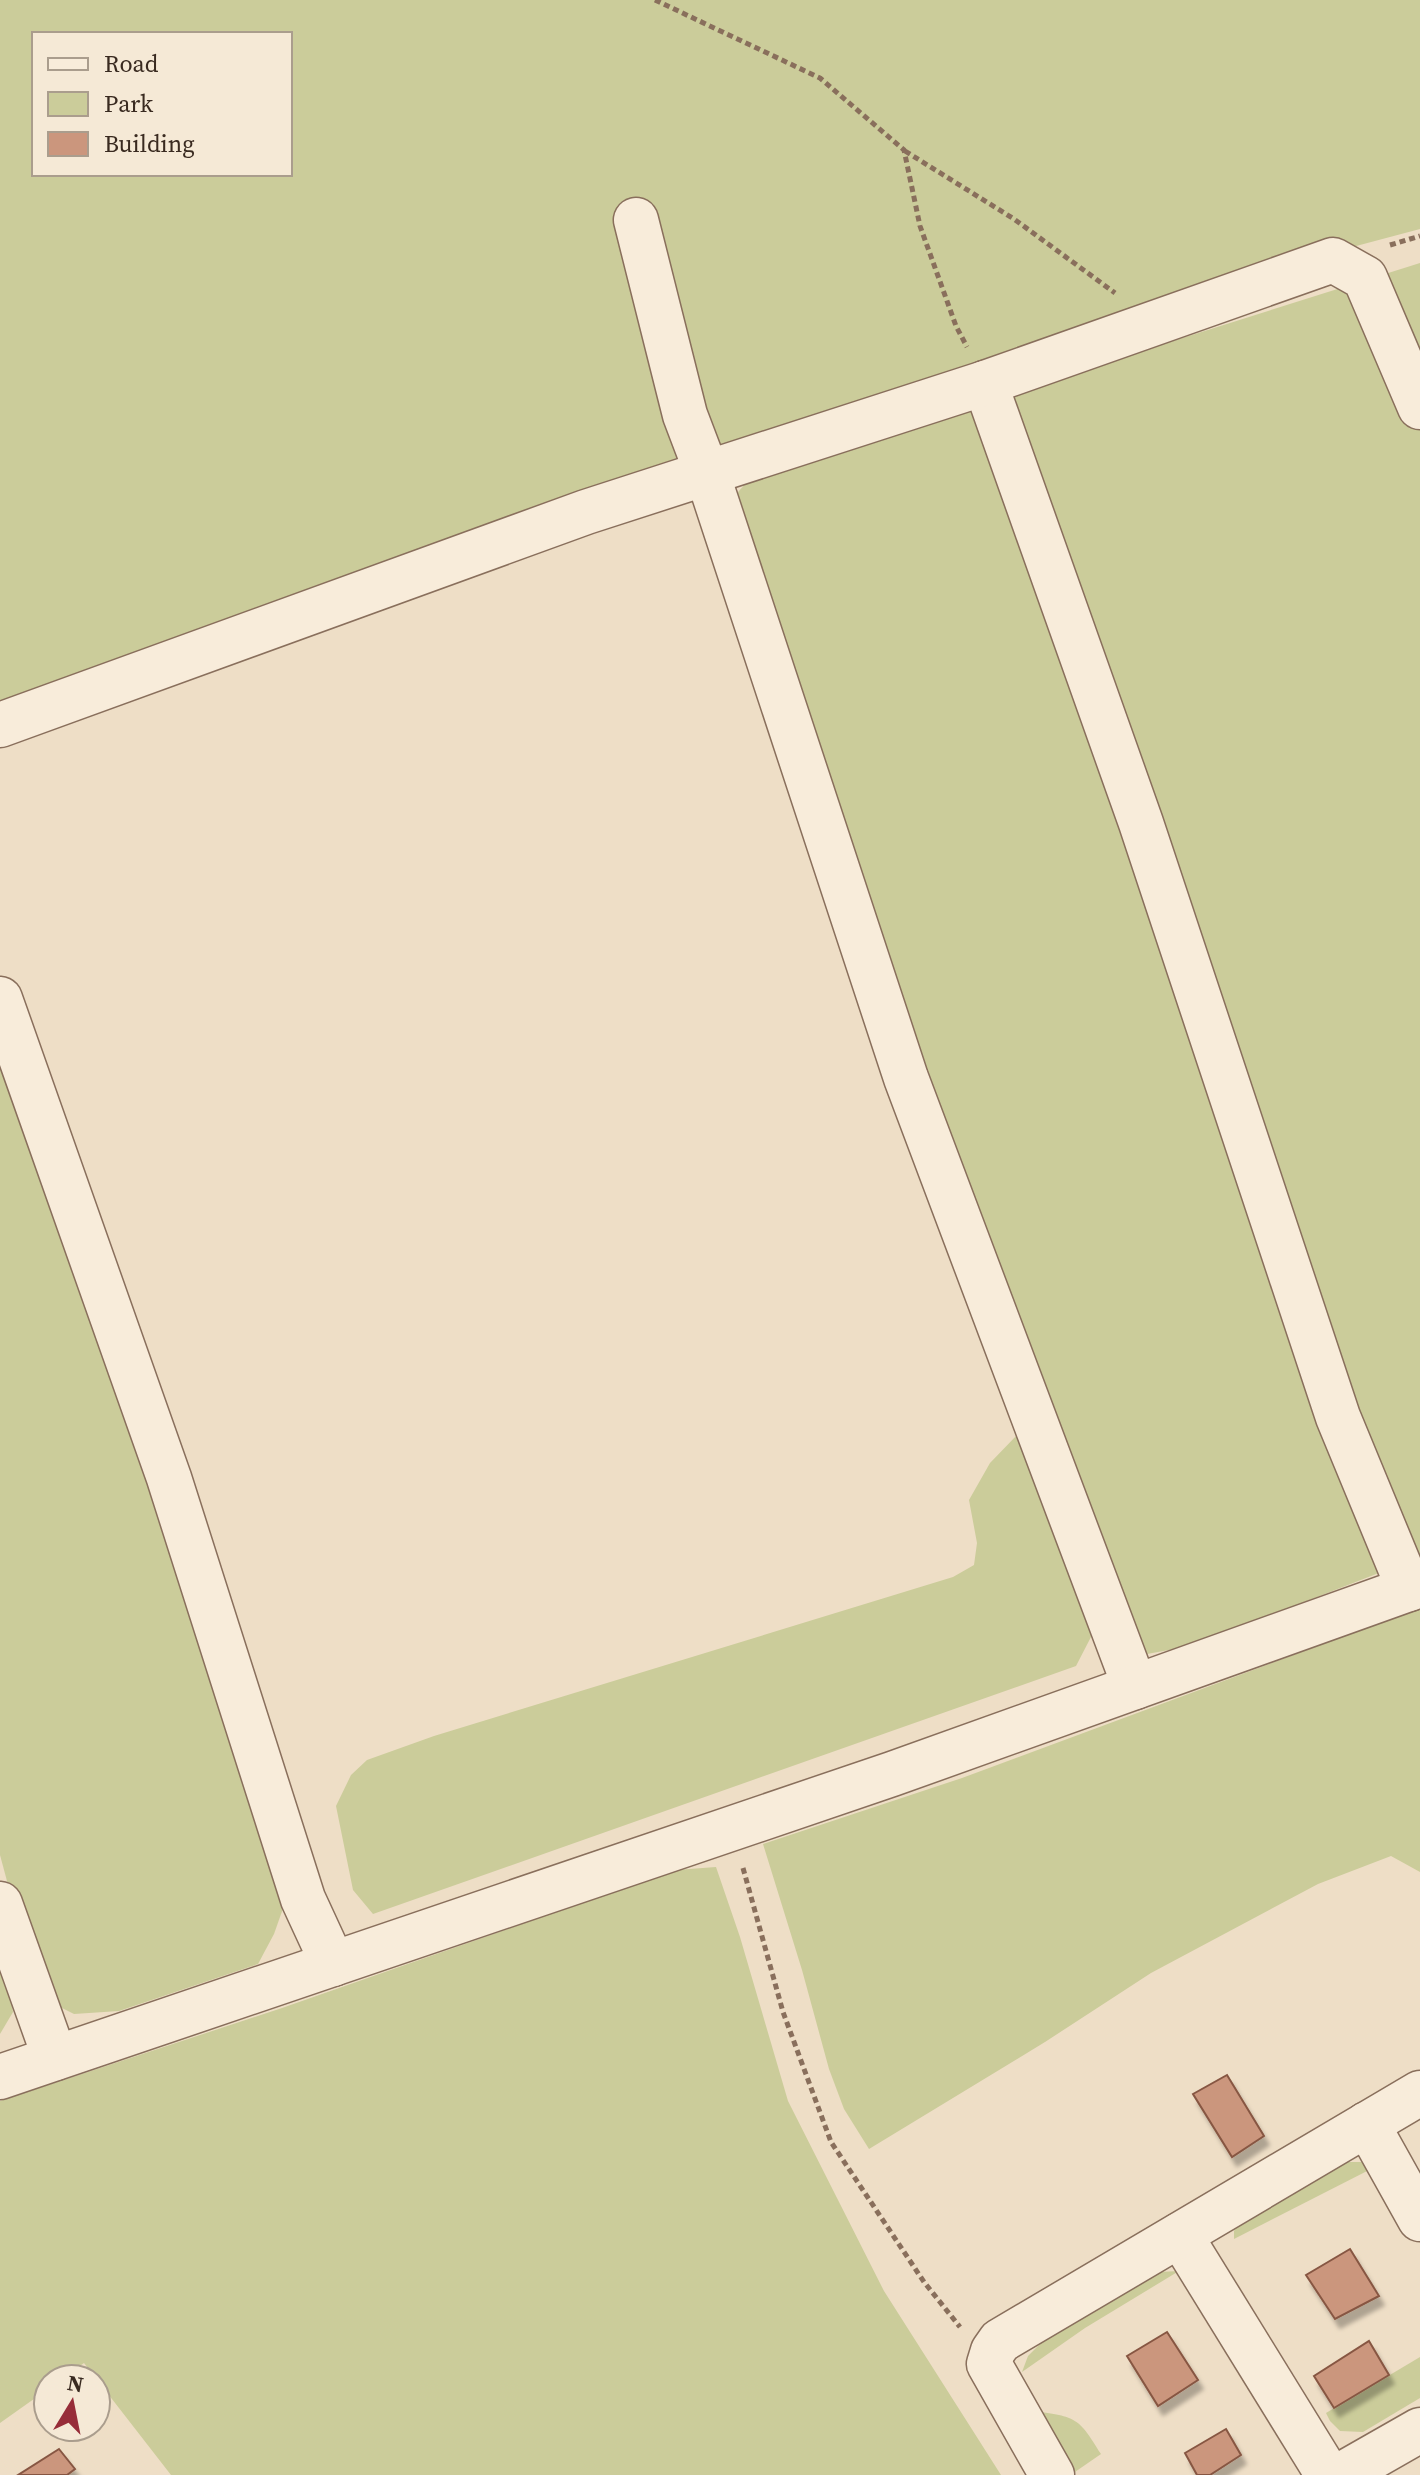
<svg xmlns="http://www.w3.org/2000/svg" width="1420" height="2475" font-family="'Source Serif 4',serif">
<defs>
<filter id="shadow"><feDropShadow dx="5" dy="9" stdDeviation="2" flood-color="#0004"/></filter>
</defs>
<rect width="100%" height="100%" fill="#eedec6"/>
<!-- green -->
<g fill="#cbcc9a" fill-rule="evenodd">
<path d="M0,0H1420V229L1266,270L731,444L663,463L0,705ZM34,34H290V174H34Z"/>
<path d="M1420,263V1557L1191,1646L1147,1654L1131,1624L999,1280L730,501L755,473Z"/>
<path d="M0,1044L160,1502L286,1900L274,1934L258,1964L119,2011L74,2014L52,2003L29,1963L0,1855Z"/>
<path d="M1020,1432L1092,1635L1076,1666L373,1914L353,1890L336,1806L351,1775L367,1760L434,1736L953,1577L974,1565L977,1543L969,1500L990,1463Z"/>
<path d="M1420,1608V1872L1391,1856L1318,1884L1151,1973L1045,2042L869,2149L844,2109L829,2069L802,1970L763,1844L962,1778Z"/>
<path d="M716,1867L740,1937L788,2101L884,2291L1001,2475H171L84,2363L62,2379H48V2389L0,2423V2101L282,2008L676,1870Z"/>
<path d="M0,1955L7,1973L13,2012L0,2034Z"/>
<path d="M1348,2162H1369L1373,2168L1234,2239V2231L1239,2223L1331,2169Z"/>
<path d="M1179,2271L1085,2328L1022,2372L1028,2356L1044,2340L1149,2277L1159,2272Z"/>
<path d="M1420,2357V2398L1363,2432L1340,2431L1330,2421L1326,2413Z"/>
<path d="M1033,2411C1077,2417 1078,2417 1101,2454L1072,2474Z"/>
</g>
<!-- building -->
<g fill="#cb967d" stroke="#875743" stroke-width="2" filter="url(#shadow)">
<path d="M1227,2075L1264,2136L1232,2157L1193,2094Z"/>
<path d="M1350,2249L1379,2296L1335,2319L1306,2275Z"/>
<path d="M1167,2332L1198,2380L1158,2406L1127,2356Z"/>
<path d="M1369,2341L1389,2375L1334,2408L1314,2376Z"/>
<path d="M1226,2429L1241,2455L1210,2475H1197L1185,2453Z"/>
<path d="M59,2449L75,2469L67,2475H18Z"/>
</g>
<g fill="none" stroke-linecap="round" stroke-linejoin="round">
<defs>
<g id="minor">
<path d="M636,220L685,415L707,473L906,1078L1135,1687"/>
<path d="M985,383L1141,823L1338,1417L1409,1589"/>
<path d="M0,725L586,512L985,383L1333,260L1365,278L1420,407"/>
<path d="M0,999L169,1478L303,1899L333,1964"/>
<path d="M0,1904L55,2058"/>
<path d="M0,2077L892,1774L1420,1585"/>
<path d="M1367,2124L1420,2219"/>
<path d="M1180,2235L1328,2475"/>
<path d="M1052,2475L989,2364L993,2351L1000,2341L1420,2093"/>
<path d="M1341,2475L1420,2430"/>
</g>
</defs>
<!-- minor casing -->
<use href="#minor" stroke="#896f5c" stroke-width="47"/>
<!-- path -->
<g stroke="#896f5c" stroke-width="5" stroke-dasharray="6 4" stroke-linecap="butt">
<path d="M655,0L820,78L904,150L920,226L956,326L967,347"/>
<path d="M905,151L1014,219L1115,293"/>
<path d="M1390,245L1420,236"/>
<path d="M743,1868L783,2012L831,2142L924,2282L960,2327"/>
</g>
<!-- minor -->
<use href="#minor" stroke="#f8ecda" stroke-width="44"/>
</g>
<!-- legend -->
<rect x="32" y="32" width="260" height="144" fill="#f5e9d6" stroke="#aa9d8d" stroke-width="2"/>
<rect x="48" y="58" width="40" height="12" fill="#f8ecda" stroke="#aa9d8d" stroke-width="2"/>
<text x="104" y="72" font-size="24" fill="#392a20">Road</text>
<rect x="48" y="92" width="40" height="24" fill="#cbcc9a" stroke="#aa9d8d" stroke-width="2"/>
<text x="104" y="112" font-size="24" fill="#392a20">Park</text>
<rect x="48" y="132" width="40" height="24" fill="#cb967d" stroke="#aa9d8d" stroke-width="2"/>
<text x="104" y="152" font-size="24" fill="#392a20">Building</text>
<!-- north arrow -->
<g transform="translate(72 2403) rotate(10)"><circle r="38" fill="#f5e9d6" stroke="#aa9d8d" stroke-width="2"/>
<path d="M0-6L14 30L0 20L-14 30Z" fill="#972d39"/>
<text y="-12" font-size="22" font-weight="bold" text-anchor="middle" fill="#392a20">N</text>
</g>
</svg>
